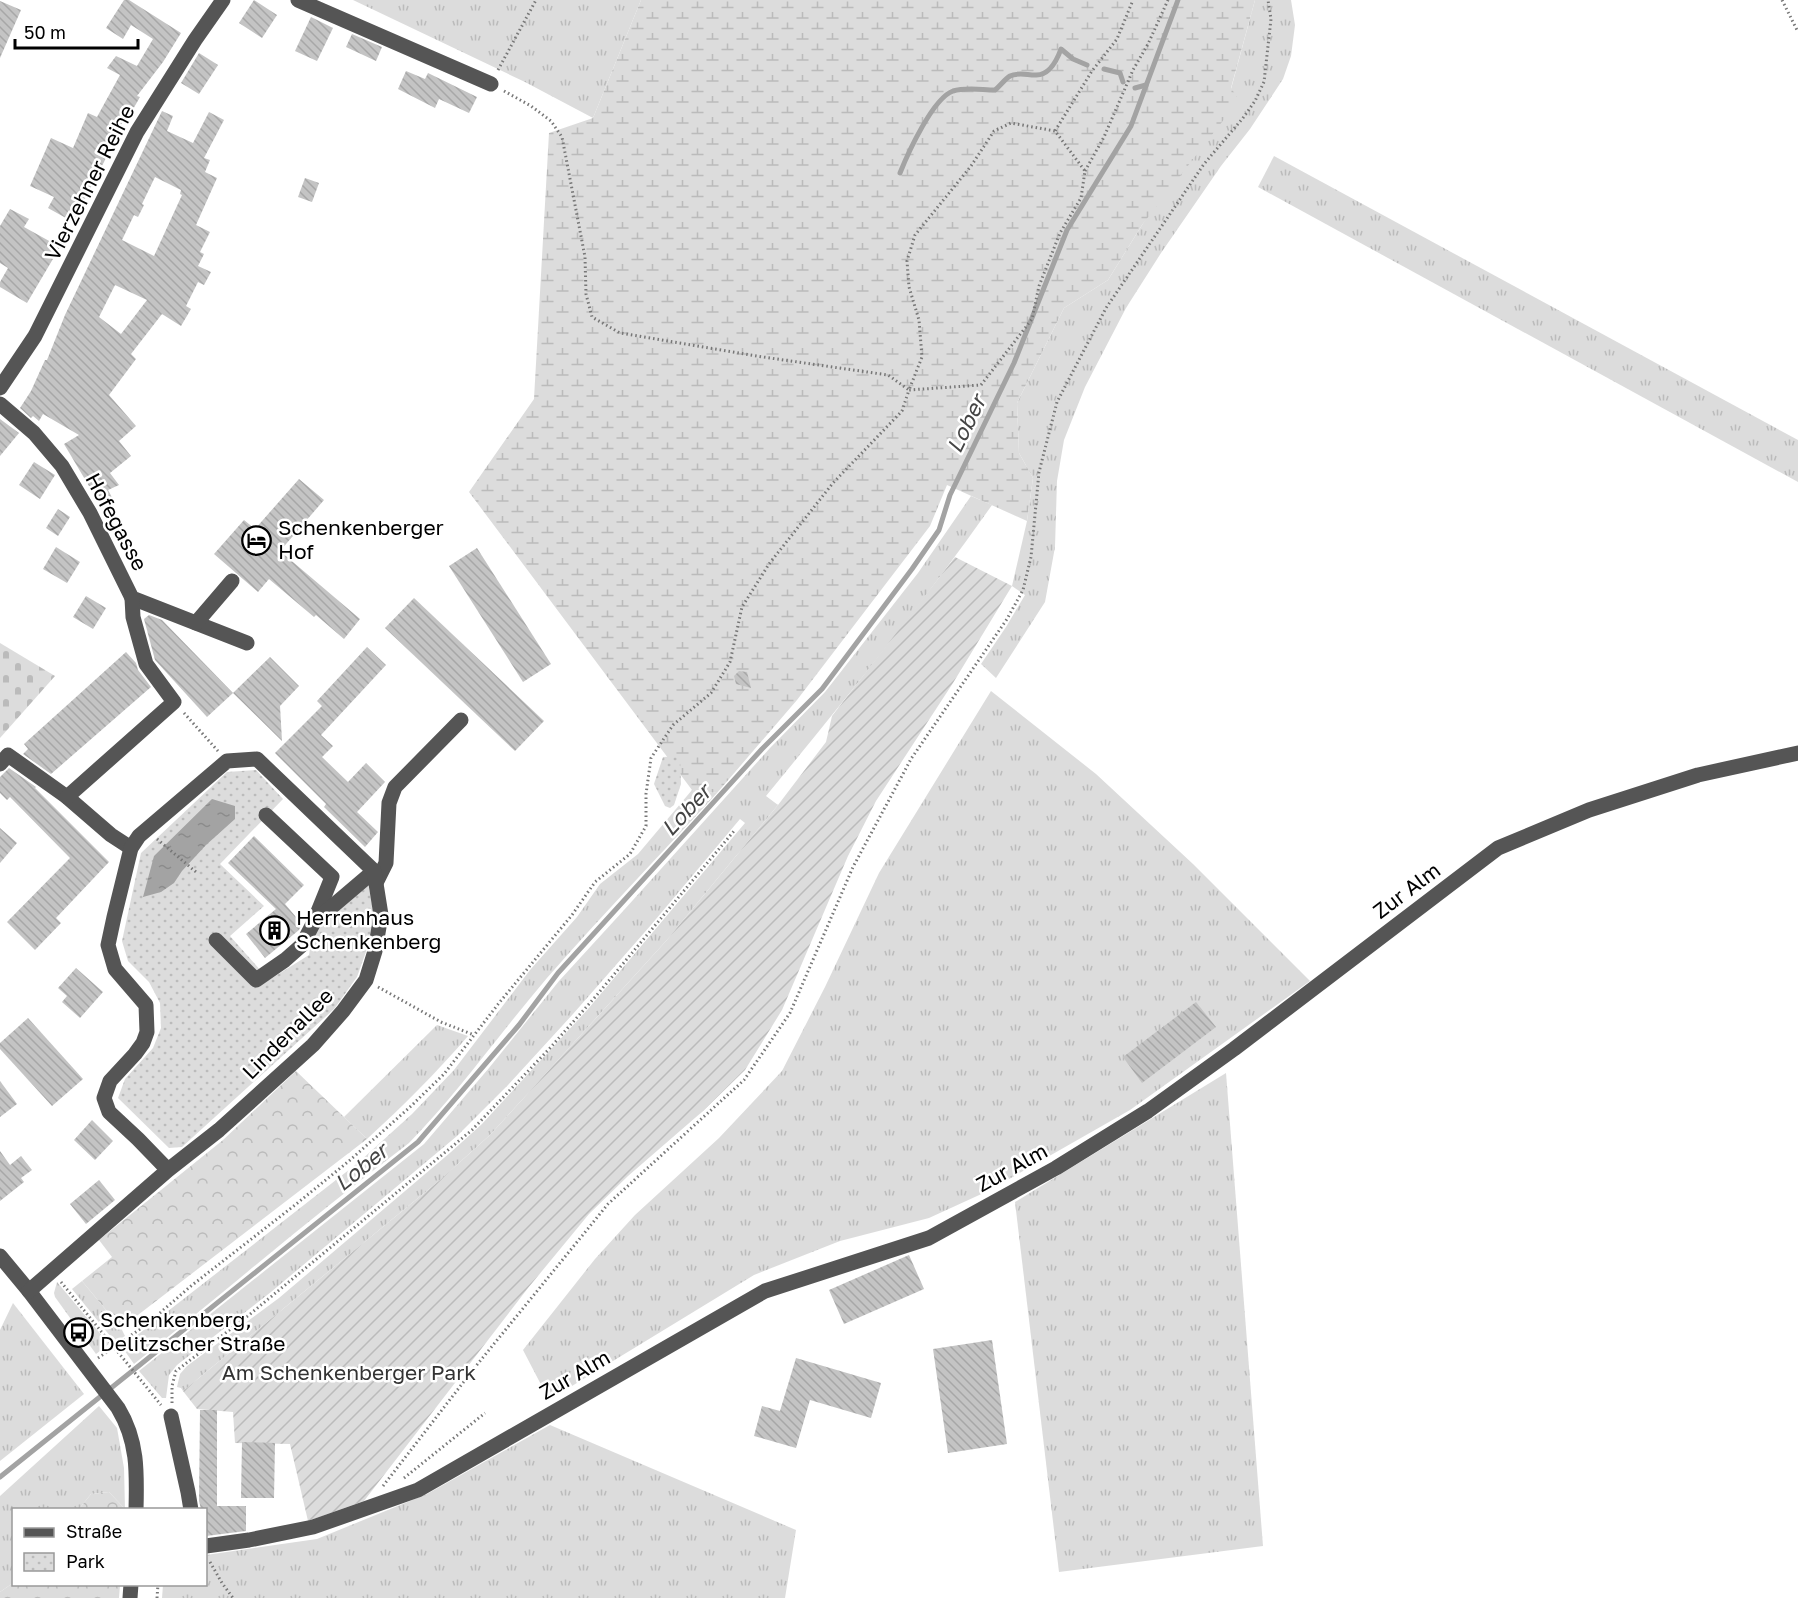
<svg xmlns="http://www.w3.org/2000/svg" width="1798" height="1598" font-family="'Golos Text',sans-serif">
<defs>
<pattern id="grass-tufts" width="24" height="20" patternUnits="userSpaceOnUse" patternTransform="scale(1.5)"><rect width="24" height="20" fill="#dcdcdc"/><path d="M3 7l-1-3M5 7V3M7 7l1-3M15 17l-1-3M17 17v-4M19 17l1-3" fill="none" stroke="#bbb"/></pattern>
<pattern id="forest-crowns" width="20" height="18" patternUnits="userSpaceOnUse" patternTransform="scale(1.5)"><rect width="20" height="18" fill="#dcdcdc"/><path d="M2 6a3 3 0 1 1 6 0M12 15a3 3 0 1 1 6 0" fill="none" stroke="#bbb"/></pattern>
<pattern id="wetland-marsh" width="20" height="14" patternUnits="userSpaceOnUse" patternTransform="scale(1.5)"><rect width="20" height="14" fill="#dcdcdc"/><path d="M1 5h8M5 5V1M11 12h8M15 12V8" fill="none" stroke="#bbb"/></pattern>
<pattern id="cemetery-stones" width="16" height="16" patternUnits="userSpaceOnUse" patternTransform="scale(1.5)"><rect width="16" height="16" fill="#dcdcdc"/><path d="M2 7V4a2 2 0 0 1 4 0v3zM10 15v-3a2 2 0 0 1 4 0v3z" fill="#bbb"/></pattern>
<pattern id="park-dots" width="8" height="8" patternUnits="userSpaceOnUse" patternTransform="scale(1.5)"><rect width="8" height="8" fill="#dcdcdc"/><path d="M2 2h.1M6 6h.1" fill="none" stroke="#bbb" stroke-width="1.8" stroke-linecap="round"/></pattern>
<pattern id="garden-furrows" width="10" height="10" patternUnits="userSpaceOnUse" patternTransform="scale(1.5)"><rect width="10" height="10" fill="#dcdcdc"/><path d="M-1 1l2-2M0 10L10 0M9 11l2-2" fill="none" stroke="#bbb"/></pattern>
<pattern id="water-ripples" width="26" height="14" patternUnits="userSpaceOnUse" patternTransform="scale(1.5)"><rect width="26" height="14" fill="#a3a3a3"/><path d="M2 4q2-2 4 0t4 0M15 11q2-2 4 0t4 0" fill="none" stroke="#8b8b8b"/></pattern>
<pattern id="building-back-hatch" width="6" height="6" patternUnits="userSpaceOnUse" patternTransform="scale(1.5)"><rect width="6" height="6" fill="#c4c4c4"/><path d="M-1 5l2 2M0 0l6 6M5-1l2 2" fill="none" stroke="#a7a7a7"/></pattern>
</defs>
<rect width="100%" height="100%" fill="#fff"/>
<!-- grass -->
<g fill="url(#grass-tufts)">
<path d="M353,0H641L593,118L525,82Z"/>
<path d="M1255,0H1291L1295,25L1291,56L1283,79L1250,129L1221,166L1161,253L1126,308L1085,387L1064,440L1057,481L1055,547L1045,602L996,678L981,664L1006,627L1025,595L1012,586L1027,521L1033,478L1019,453L1017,403L1064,308L1108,280L1142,225L1231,89Z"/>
<path d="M1274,156L1798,440V482L1258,187Z"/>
<path d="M971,496L992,505C921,606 844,701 766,796L778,805L666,941L490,1135L440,1180L183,1391L181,1388L177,1387L180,1374L187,1366L279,1298L451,1152L482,1124L588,1009L745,823L740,819L651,925L573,1014L508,1085L457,1136L271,1292L177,1365L169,1375L166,1398H162L139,1371L424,1144L489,1068L559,981L624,910L770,748L825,692L918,573Z"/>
<path d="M991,691L1096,774L1193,864L1310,981L1130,1110L988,1191L929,1218L840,1241L754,1275L549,1400L523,1350L595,1259L635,1215L719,1138L782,1071L825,987L879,873Z"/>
<path d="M692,790L717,793C660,855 602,915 547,978C500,1033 459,1092 409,1143C315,1214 226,1291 134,1364L122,1347L359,1162L412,1114L454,1070L530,970L577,917L600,884L638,854Z"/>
<path d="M437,1025L468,1036C436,1073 403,1106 367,1139L344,1117Z"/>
<path d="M1226,1073L1263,1546L1059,1572L1015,1202Z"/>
<path d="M82,1281L121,1328L125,1336L115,1342L72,1289Z"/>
<path d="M57,1282L109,1344L96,1354L55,1297L54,1293Z"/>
<path d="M13,1303L84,1394L0,1461V1330Z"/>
<path d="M99,1406L117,1428L124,1468L125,1509L109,1492L91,1494L79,1509L14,1510L13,1583L0,1592V1496Z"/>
<path d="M550,1425L796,1530L785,1598H162L163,1585L206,1584V1555L317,1539L427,1494Z"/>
</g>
<!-- forest -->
<g fill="url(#forest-crowns)">
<path d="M296,1071L367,1139L121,1328L82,1281L112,1257L99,1240L223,1140Z"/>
<path d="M109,1492L125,1509H79L91,1494Z"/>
<path d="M13,1583L14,1584L120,1585L119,1598H0V1592Z"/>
</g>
<!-- wetland -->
<path fill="url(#wetland-marsh)" d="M641,0H1255L1231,88L1239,100L1142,225L1108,280L1064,308L1017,403L1019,453L1033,478L1027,521L947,485L930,526L797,700L717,793L692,790L469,492L534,399L549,133L593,118Z"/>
<!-- cemetery -->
<path fill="url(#cemetery-stones)" d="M0,643L55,676L0,738Z"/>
<!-- park -->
<g fill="url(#park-dots)">
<path d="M680,756L681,784L674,805L670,808L665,806L654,784L663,757Z"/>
<path d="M256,770L283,799L220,864L264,906L230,936L269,980L309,955L312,937L320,925L368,883L374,915L367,949L357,977L334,1009L182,1147L169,1148L118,1098L125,1079L153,1048L161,1028L160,1003L149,982L128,961L122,941L141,853L227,772Z"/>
</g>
<!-- garden -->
<path fill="url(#garden-furrows)" d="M955,557L1012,586L953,683L876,801L848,856L782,1010L745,1070L703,1111L628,1176L589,1214L528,1288L364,1501L308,1521L290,1444L235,1443L233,1412L197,1409L183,1391L440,1180L490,1135L666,941L778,805L826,742L832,716Z"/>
<!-- water -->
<path fill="url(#water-ripples)" d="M212,799L235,806V819L206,845L182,871L174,883L161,892L143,897L154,856Z"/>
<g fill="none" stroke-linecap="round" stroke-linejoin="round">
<!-- stream -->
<g stroke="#a3a3a3" stroke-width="5">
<path d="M1104,69L1120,73L1123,82"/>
<path d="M1135,88L1146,85"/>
<path d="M900,173C908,153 933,98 953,91C966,87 982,90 995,90C1000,86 1005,79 1010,76C1018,72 1027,75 1035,75C1049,76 1057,60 1061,49L1073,59L1087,65"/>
<path d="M0,1477L418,1142L519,1025L558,973L762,749L822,689L912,569L939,530L950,495L1014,363L1067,230L1131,126L1178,0"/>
</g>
</g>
<!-- building -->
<g fill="url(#building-back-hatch)" fill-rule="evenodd">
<path d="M124,0H129L181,33L163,62L137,96L140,97L128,118L125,117L104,162L73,222L48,208L54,197L30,186L51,138L73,148L88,113L97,117L120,75L107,68L116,56L137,66L153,39L131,25L123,39L106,28Z"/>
<path d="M254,0L277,15L262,38L239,23Z"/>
<path d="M0,1L21,10L0,58Z"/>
<path d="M311,17L333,28L317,61L295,51Z"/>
<path d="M352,34L382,47L376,61L346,47Z"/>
<path d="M199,53L218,65L199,94L181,83Z"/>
<path d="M406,71L425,79L428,73L477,97L469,113L439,99L435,108L398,89Z"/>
<path d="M162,111L173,116L167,131L193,143L209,112L224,120L204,158L210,160L205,172L217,178L196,225L210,232L200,252L204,254L198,266L211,272L204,285L198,282L186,306L191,309L181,326L162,314L131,354L136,359L109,395L136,426L119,441L131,456L110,473L119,485L108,490L114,501L102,508L64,444L79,435L43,414L39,421L33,416L31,418L20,408L31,391L45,360H47L65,315ZM155,177L181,190L180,194L182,195L154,256L122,240L134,215L138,217L144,205L142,204ZM115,285L147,300L121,334L99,317Z"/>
<path d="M305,178L319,183L312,202L298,197Z"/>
<path d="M10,209L29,219L24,227L60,247L27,303L0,287V282L8,268L0,263V226Z"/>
<path d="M0,419L19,433L0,456Z"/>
<path d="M34,462L55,475L40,499L19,485Z"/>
<path d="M299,479L324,500L280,551L360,619L344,639L316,615L314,617L269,579L258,592L214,554L244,520L255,529Z"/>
<path d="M58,509L70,517L58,536L46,528Z"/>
<path d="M56,547L80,562L67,583L43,569Z"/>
<path d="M477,548L551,664L523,682L449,566Z"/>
<path d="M86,596L106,608L93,629L73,617Z"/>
<path d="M414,598L544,721L515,751L385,628Z"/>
<path d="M149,615L162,620L233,693L207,717L155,660L144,619Z"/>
<path d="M367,647L386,665L321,735L333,746L322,757L348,782L366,763L385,782L357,812L378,832L365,847L324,807L326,804L275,753L322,706L317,701Z"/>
<path d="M126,652L136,663L138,670L151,687L51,774L23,754L28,749L24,744Z"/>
<path d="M270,657L299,686L280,706L282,741L233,693Z"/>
<path d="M739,671L747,672L751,688L736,684L734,676Z"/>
<path d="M9,768L36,787L35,788L109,862L56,918L61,923L35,950L7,922L70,858L10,797L7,800L0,793V777Z"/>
<path d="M0,828L17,843L0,863Z"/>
<path d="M254,836L304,885L285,904L302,924L299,930L265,958L246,934L276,909L228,863Z"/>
<path d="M76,968L103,992L80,1018L62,1002L67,996L58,988Z"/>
<path d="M1196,1002L1216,1027L1142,1083L1123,1057Z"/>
<path d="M28,1018L83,1079L52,1106L0,1049V1043Z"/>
<path d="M0,1081L17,1104L0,1117Z"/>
<path d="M92,1120L113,1141L95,1160L74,1140Z"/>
<path d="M0,1151L10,1165L21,1156L32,1170L21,1178L24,1182L0,1201Z"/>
<path d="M99,1180L115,1200L86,1224L70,1204Z"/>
<path d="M909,1255L924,1289L844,1324L829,1290Z"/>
<path d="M992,1340L1007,1444L948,1453L933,1349Z"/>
<path d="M796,1358L881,1383L871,1418L810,1400L796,1448L754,1436L762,1406L780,1411Z"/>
<path d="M200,1410H217V1506H246V1531L206,1536V1509H201L199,1501Z"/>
<path d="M242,1442L275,1443L274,1498H241Z"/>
</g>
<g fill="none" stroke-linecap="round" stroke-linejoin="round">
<!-- path -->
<g stroke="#777" stroke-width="3" stroke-dasharray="1.5 3" stroke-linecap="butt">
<path d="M1782,0L1798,32"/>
<path d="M498,70L536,0"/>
<path d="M504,91L531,106L551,121L562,137L585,257L586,294L592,317L620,333L763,357L888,375L909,390L922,357L919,320L909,287L907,261L915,235L971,166L994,131L1011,123L1055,131"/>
<path d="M1085,171L1104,137L1133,70L1148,44L1168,0"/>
<path d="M184,713L218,751"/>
<path d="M157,839L196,872"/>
<path d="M378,987L441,1022L474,1035"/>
<path d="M61,1282L161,1405"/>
<path d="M98,1358L146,1325L191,1286L295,1205L349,1161L409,1108L444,1074L499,1003L572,915L595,882L630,854L646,826V794L651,758L673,725L711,693L730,662L742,607L769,564L833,483L902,411L909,390L981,385L1032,319L1039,286L1060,233L1081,198L1085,171L1055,131L1092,71L1117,39L1133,0"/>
<path d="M172,1403V1386L176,1371L249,1315L472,1130L550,1048L596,996L734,831"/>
<path d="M404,1478L485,1413"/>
<path d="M383,1486L476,1366L608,1204L744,1080L790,1013L853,867L911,759L1007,619L1023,590L1031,557L1039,472L1057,402L1106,308L1204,164L1243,118L1255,101L1264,82L1271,19L1268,0"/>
<path d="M210,1562L222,1583L233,1598"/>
<path d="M157,1598L158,1584"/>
</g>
<!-- minor -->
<g stroke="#555" stroke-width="15">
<path d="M298,0L491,84"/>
<path d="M0,388L35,336L137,132L195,40L223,0"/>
<path d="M0,404L34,433L62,466L90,513L132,598L247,643"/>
<path d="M196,623L232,581"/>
<path d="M0,764L8,755L67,797L111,835L131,848"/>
<path d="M67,797L174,702L146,664L133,617L132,598"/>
<path d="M266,815L332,877L315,919"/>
<path d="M376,883L386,863L389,803L395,787L461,720"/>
<path d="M216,940L256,980L285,960L302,945L314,922L374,871"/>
<path d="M0,1256L29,1291L118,1408C138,1441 137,1472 136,1510"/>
<path d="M29,1291L168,1170L219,1130L313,1045L343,1011L366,980L375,951L381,915L374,871L257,759L227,761L139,836L131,848L114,917L108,945L115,969L146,1005L147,1032L143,1043L135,1054L110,1081L104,1098L109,1112L138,1139L168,1170"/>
<path d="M171,1416L188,1492L191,1510"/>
<path d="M206,1546L249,1540L313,1527L418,1490L765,1291L929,1238L1056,1168L1148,1111L1234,1049L1498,848L1589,810L1698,775L1798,753"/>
<path d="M130,1598L131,1584"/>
</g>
</g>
<!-- icons -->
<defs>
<symbol id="hotel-ring" viewBox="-11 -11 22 22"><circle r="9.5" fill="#fff" stroke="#000" stroke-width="1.5"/><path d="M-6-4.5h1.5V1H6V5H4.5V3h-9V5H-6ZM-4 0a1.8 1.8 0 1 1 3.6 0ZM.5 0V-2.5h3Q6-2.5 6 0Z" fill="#000"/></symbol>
<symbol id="building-ring" viewBox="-11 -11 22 22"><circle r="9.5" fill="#fff" stroke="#000" stroke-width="1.5"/><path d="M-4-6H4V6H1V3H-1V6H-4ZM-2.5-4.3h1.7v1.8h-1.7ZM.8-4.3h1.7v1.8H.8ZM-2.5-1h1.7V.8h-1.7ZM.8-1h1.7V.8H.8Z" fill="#000"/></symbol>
<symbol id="bus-ring" viewBox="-11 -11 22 22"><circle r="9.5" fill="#fff" stroke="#000" stroke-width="1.5"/><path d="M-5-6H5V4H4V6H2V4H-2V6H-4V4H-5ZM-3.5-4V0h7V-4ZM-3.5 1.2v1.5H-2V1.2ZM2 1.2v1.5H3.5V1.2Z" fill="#000"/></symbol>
</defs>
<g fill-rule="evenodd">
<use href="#hotel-ring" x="240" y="524" width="33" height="33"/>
<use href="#building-ring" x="258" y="914" width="33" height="33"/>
<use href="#bus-ring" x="62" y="1316" width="33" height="33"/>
</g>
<g text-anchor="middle" stroke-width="5" stroke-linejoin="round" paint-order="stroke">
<!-- street labels -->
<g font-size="21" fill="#000" stroke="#fff">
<text transform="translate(90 183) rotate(-63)" y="7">Vierzehner Reihe</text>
<text transform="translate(116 522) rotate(62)" y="7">Hofegasse</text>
<text transform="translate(1407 891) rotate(-37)" y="7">Zur Alm</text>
<text transform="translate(288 1034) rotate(-45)" y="7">Lindenallee</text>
<text transform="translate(1012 1168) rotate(-29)" y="7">Zur Alm</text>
<text transform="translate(575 1375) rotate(-30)" y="7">Zur Alm</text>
</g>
<!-- poi labels -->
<g font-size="21" fill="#000" stroke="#fff" text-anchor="start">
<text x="278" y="535">Schenkenberger<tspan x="278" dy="24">Hof</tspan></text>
<text x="296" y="925">Herrenhaus<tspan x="296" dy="24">Schenkenberg</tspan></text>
<text x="100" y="1327">Schenkenberg,<tspan x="100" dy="24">Delitzscher Straße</tspan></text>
</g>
<!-- park labels -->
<g font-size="21" fill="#333" stroke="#fff">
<text x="349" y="1380">Am Schenkenberger Park</text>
</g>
<!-- water labels -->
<g font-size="22" font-style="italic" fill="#444" stroke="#fff">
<text transform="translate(966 424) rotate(-64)" y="8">Lober</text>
<text transform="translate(686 810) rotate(-47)" y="8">Lober</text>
<text transform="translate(361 1167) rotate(-39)" y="8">Lober</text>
</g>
</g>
<!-- legend -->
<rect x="12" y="1508" width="195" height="78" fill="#ffffff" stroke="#999999" stroke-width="1.5"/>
<rect x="24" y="1528" width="30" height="9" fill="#555555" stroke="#999999" stroke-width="1.5"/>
<text x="66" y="1538" font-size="18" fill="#000000">Straße</text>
<rect x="24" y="1553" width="30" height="18" fill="url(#park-dots)" stroke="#999999" stroke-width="1.5"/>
<text x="66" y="1568" font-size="18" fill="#000000">Park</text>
<!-- scale -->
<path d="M15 39v9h123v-9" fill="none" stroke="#000000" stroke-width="3"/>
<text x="24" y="39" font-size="18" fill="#000000" stroke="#ffffff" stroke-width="4.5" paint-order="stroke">50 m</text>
</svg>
